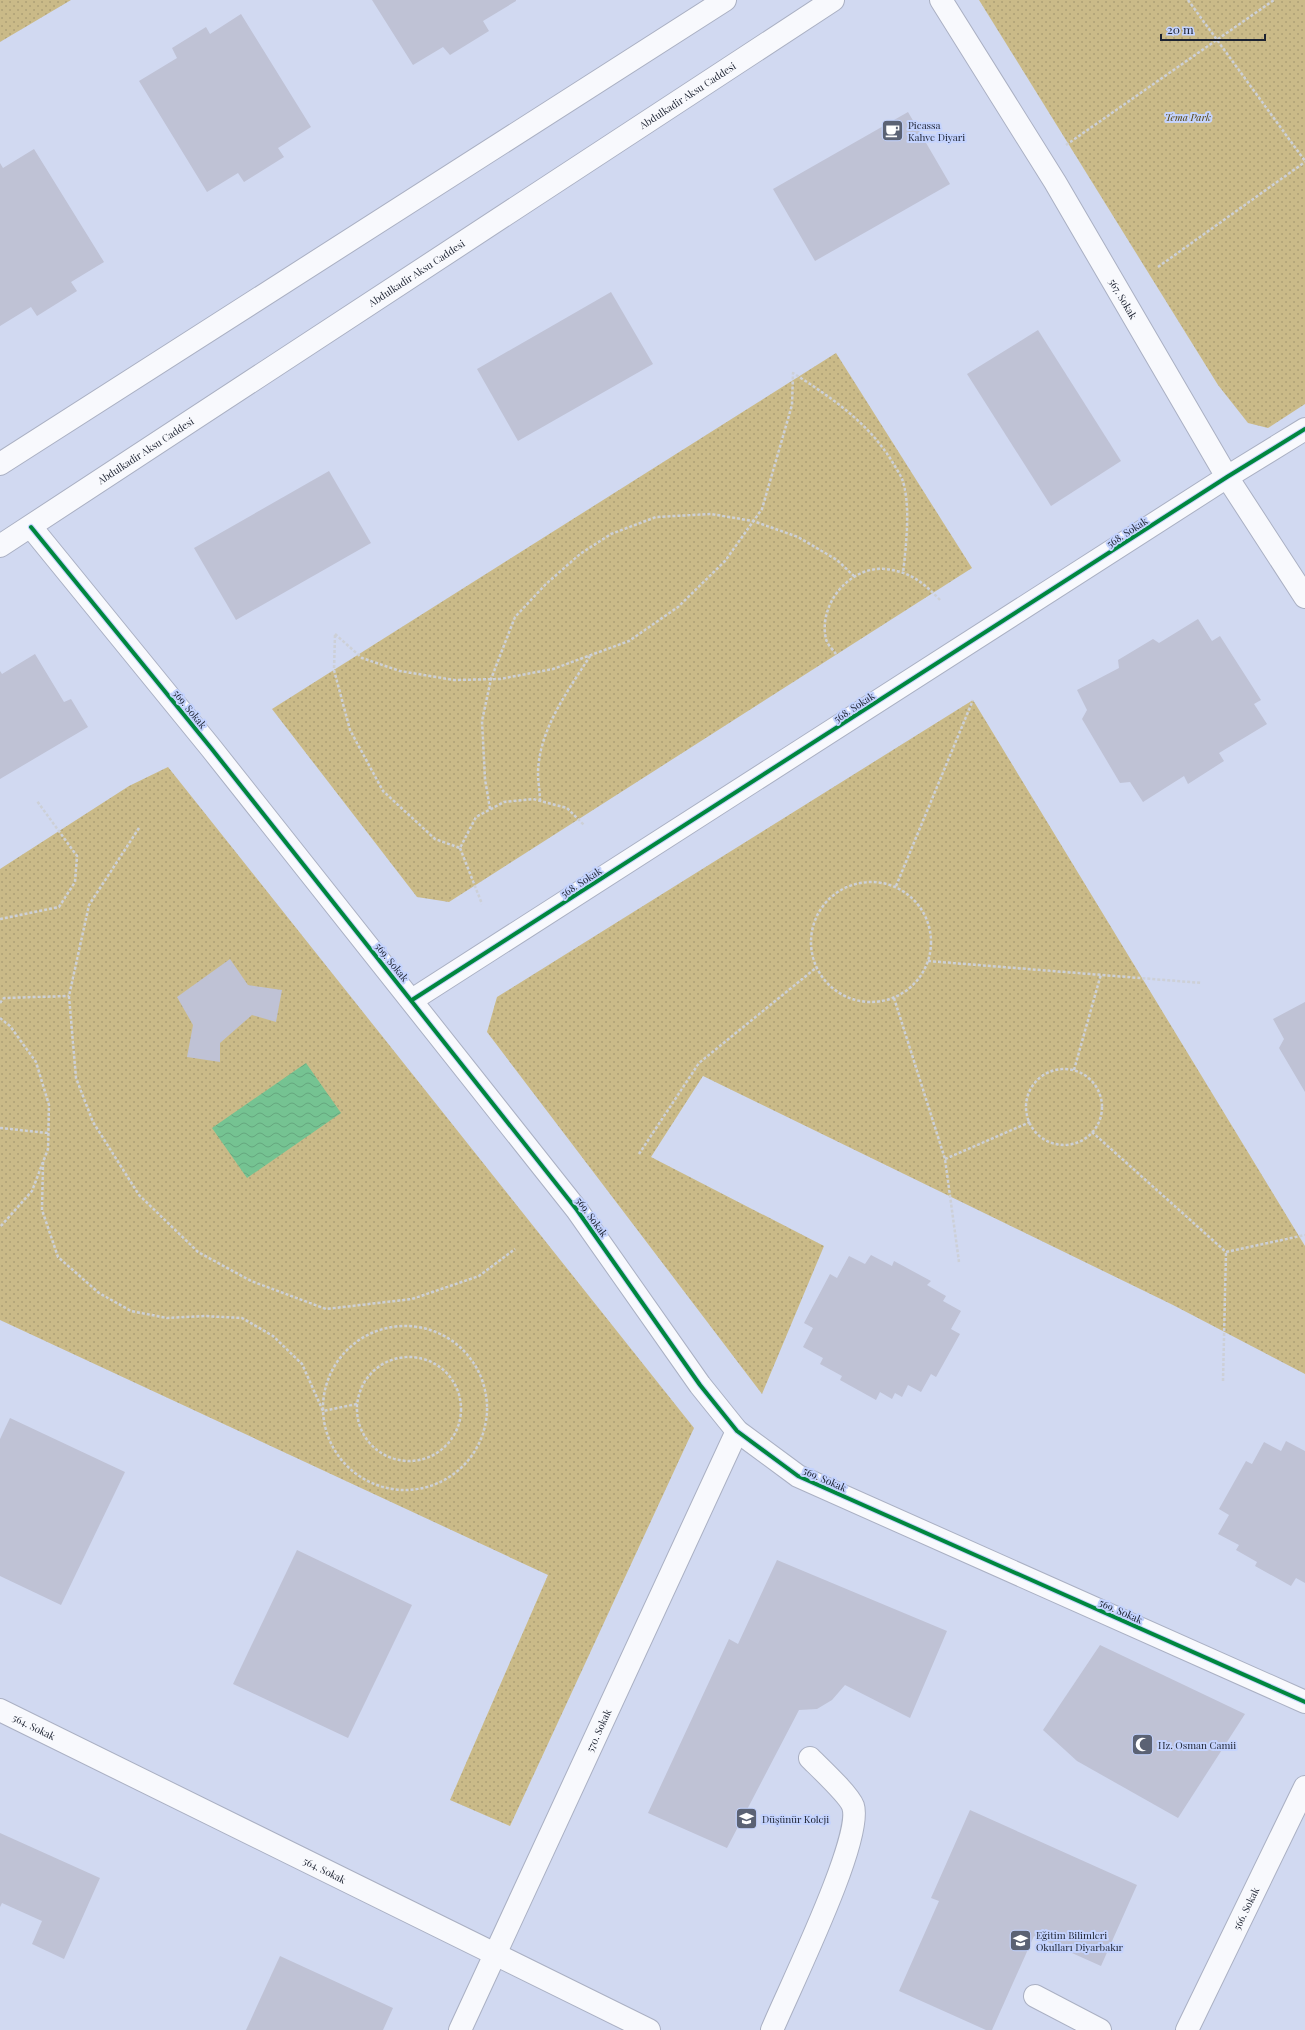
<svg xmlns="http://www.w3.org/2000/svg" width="1305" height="2030" font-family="'Playfair Display',serif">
<defs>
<pattern id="grass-dots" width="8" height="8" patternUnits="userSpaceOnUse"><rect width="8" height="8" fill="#caba88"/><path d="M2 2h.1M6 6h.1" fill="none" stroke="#ada076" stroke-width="1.8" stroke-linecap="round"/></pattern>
<pattern id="water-waves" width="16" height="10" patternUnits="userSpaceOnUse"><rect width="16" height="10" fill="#75c392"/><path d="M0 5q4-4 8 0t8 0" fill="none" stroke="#65a77e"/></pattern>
</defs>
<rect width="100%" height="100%" fill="#d1d9f1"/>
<!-- grass -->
<g fill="url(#grass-dots)">
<path d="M0,0H71L0,42Z"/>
<path d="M979,0H1305V404L1268,428L1248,423L1218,385Z"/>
<path d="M836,353L972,568L449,902L417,897L272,709Z"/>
<path d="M973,700L1305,1246V1374L1173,1305L703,1076L651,1157L824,1246L762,1394L487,1032L497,997Z"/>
<path d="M168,767L694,1428L510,1826L450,1800L548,1575L0,1320V869L129,786Z"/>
</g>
<!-- water -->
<path fill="url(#water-waves)" d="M306,1063L341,1113L247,1178L212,1128Z"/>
<!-- building -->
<g fill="#bfc2d5">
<path d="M372,0H516V1L483,21L489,31L450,55L443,47L413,65Z"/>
<path d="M241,14L311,127L278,148L284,157L244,182L238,173L207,192L139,81L177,58L172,48L206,27L210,34Z"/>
<path d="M908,112L950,184L815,261L773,189Z"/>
<path d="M34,149L104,262L71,282L77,291L37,316L31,307L0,326V163L3,168Z"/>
<path d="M611,292L653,364L518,441L477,369Z"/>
<path d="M1038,330L1121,461L1051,506L967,374Z"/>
<path d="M329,471L371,543L236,620L194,548Z"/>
<path d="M1198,619L1212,641L1220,636L1261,700L1254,704L1267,724L1219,753L1224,761L1188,784L1184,776L1143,802L1130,782L1120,783L1082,719L1087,710L1077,690L1119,668L1118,660L1153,639L1159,643Z"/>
<path d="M35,654L64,702L71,699L88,727L0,779V671L2,674Z"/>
<path d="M230,959L248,985L282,990L276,1022L252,1015L220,1043V1062L187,1057L193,1025L177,997Z"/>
<path d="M1305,1002V1092L1279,1048L1284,1039L1273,1019Z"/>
<path d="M871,1255L892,1266L894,1261L931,1281L927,1285L946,1296L943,1301L961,1311L951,1329L960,1334L936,1377L931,1374L921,1392L908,1385L902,1397L895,1393L892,1399L880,1392L876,1400L840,1380L842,1376L820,1364L823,1358L803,1347L813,1328L804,1323L830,1274L837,1278L849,1256L865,1264Z"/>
<path d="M10,1418L125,1472L61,1605L0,1576V1439Z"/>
<path d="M1286,1441L1305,1451V1583L1296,1578L1291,1586L1255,1566L1257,1562L1236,1550L1239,1545L1218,1534L1229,1515L1219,1509L1246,1461L1252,1464L1264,1442L1281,1451Z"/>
<path d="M297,1550L412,1605L348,1738L233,1684Z"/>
<path d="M777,1560L947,1631L910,1718L845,1685L832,1700L817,1709L799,1710L727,1848L648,1813L729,1639L738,1644Z"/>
<path d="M1100,1645L1245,1714L1178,1818L1077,1761L1043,1730Z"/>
<path d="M970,1810L1137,1885L1101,1966L1034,1936L992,2030H986L899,1991L939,1901L931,1898Z"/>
<path d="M0,1833L100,1878L64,1959L32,1944L42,1921L2,1903L0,1907Z"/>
<path d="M280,1956L393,2008L383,2030H246Z"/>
</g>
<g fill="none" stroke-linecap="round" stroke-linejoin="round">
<defs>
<g id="minor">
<path id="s1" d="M941,0L1055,182L1227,477L1305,597"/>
<path d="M31,527L211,748L577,1210L700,1385L737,1431L798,1476L1305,1702"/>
<path d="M412,1000L1227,477L1305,429"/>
<path id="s2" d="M0,1710L649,2030"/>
<path d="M1035,1996L1100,2030"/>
<path id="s3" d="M460,2030L737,1431"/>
<path d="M772,2030C788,1991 864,1838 853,1806C849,1795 820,1768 810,1758"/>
<path id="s4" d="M1187,2030L1305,1787"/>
</g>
<g id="major">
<path d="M0,464L725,0"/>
<path id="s5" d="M0,546L833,0"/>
</g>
</defs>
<!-- minor casing -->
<use href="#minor" stroke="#aab0c3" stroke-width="24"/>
<!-- major casing -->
<use href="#major" stroke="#aab0c3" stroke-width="24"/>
<!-- path -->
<g stroke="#cdd0d7" stroke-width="2.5" stroke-dasharray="3 2" stroke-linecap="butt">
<path d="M1188,0L1305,161"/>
<path d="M1066,145L1274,0"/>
<path d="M1158,267L1305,162"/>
<path d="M335,634L362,658L400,671L454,680L500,679L553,669L629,641L678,607L725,561L762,509L792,405L793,373C832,398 869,423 893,463C896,468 900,474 902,479C911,501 906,549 903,573"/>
<path d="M335,635L334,670L350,730L383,791L435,839L460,848L476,817L504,802L533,799L567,808L584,825"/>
<path d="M836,654C833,650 827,644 826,639C818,605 849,566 885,569C909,571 924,583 940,600"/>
<path d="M540,801C540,792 538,782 538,773C539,729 568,691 590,656"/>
<path d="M490,809L485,779L482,721L491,679L515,617L546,584L580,554L611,534L656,517L711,514L753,521L798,537L837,560L855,577"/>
<path d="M139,828L89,905L69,996L76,1078L93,1122L139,1195L198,1252L251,1281L326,1309L412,1299L479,1276L515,1249"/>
<path d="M460,848L482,904"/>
<circle cx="871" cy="942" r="60"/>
<path d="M896,886L973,700"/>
<path d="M0,919L59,907L75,882L77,856L37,801"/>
<path d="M928,961L1202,983"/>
<path d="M894,998L945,1159L959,1262"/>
<path d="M0,1003L4,998L69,996"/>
<path d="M0,1018L10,1026L36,1062L49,1105L48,1149L32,1191L0,1227"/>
<circle cx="1064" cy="1107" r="38"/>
<path d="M1074,1070L1101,974"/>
<path d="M0,1128L48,1133"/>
<path d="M1092,1132L1226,1252L1305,1235"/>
<path d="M639,1154L699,1063L817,967"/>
<path d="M945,1159L1030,1122"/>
<path d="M43,1162L42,1210L58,1257L99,1293L131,1311L167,1318L204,1316L242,1318L273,1336L302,1364L323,1411L357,1404"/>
<circle cx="405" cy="1408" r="82"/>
<circle cx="409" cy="1409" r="52"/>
<path d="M1223,1381L1226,1252"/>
</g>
<!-- minor -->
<use href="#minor" stroke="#f8f9fd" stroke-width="22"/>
<!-- major -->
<use href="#major" stroke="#f8f9fd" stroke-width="22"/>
<defs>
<g id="cycleway">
<path d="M31,527L211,748L577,1210L700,1385L737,1431L798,1476L1305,1702"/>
<path d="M412,1000L1227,477L1305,429"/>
</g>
</defs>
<!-- cycleway casing -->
<use href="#cycleway" stroke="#c4d3fe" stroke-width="6"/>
<!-- cycleway -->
<use href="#cycleway" stroke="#00873e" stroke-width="4"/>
</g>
<!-- icons -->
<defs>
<symbol id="cafe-square" viewBox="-11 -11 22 22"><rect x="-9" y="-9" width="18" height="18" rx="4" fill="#5b6274" stroke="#c4d3fe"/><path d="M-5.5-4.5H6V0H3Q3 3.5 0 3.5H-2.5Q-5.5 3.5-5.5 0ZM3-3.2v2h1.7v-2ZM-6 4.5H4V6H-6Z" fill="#fff"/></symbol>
<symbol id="mosque-square" viewBox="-11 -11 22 22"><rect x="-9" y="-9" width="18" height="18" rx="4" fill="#5b6274" stroke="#c4d3fe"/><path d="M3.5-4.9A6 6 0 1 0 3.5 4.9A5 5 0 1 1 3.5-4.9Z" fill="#fff"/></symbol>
<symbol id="school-square" viewBox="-11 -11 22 22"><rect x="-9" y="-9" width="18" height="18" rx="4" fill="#5b6274" stroke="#c4d3fe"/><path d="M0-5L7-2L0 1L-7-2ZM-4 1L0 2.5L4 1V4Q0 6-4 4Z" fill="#fff"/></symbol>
</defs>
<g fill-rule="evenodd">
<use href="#cafe-square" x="880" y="118" width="25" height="25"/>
<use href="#mosque-square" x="1130" y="1732" width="25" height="25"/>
<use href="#school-square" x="734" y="1806" width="25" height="25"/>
<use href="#school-square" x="1008" y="1928" width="25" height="25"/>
</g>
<g text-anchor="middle" stroke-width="4" stroke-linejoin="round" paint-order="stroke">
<!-- street labels -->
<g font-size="10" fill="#1c2231" stroke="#c4d3fe">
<text dy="4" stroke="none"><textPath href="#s5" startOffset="822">Abdulkadir Aksu Caddesi</textPath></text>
<text dy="4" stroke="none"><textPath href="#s5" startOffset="498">Abdulkadir Aksu Caddesi</textPath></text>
<text dy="4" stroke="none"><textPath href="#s1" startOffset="350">567. Sokak</textPath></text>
<text dy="4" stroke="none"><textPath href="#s5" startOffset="174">Abdulkadir Aksu Caddesi</textPath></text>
<text transform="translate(1127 532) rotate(-33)" y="4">568. Sokak</text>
<text transform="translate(854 707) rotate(-33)" y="4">568. Sokak</text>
<text transform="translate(190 709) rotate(51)" y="4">569. Sokak</text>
<text transform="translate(581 882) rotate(-33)" y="4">568. Sokak</text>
<text transform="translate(392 962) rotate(51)" y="4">569. Sokak</text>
<text transform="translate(592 1217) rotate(54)" y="4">569. Sokak</text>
<text transform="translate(825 1479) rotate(24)" y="4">569. Sokak</text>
<text transform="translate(1121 1611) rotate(24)" y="4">569. Sokak</text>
<text dy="4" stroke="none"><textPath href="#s2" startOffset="38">564. Sokak</textPath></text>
<text dy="4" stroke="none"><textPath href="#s3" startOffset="330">570. Sokak</textPath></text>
<text dy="4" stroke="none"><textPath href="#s2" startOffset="362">564. Sokak</textPath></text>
<text dy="4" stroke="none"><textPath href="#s4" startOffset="135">566. Sokak</textPath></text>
</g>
<!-- park labels -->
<g font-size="10" font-style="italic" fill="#54420b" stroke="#c4d3fe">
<text x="1188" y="121">Tema Park</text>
</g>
<!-- poi labels -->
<g font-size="10" fill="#1c2231" stroke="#c4d3fe" text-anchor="start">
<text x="908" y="129">Picassa<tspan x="908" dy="12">Kahve Diyari</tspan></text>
<text x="1158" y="1749">Hz. Osman Camii</text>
<text x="762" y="1823">Düşünür Koleji</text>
<text x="1036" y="1939">Eğitim Bilimleri<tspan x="1036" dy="12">Okulları Diyarbakır</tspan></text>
</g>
</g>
<!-- scale -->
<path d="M1161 34v6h104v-6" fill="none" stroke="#1c2231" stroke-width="2"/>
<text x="1167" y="34" font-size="12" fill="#1c2231" stroke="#c4d3fe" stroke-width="3" paint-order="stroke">20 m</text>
</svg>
